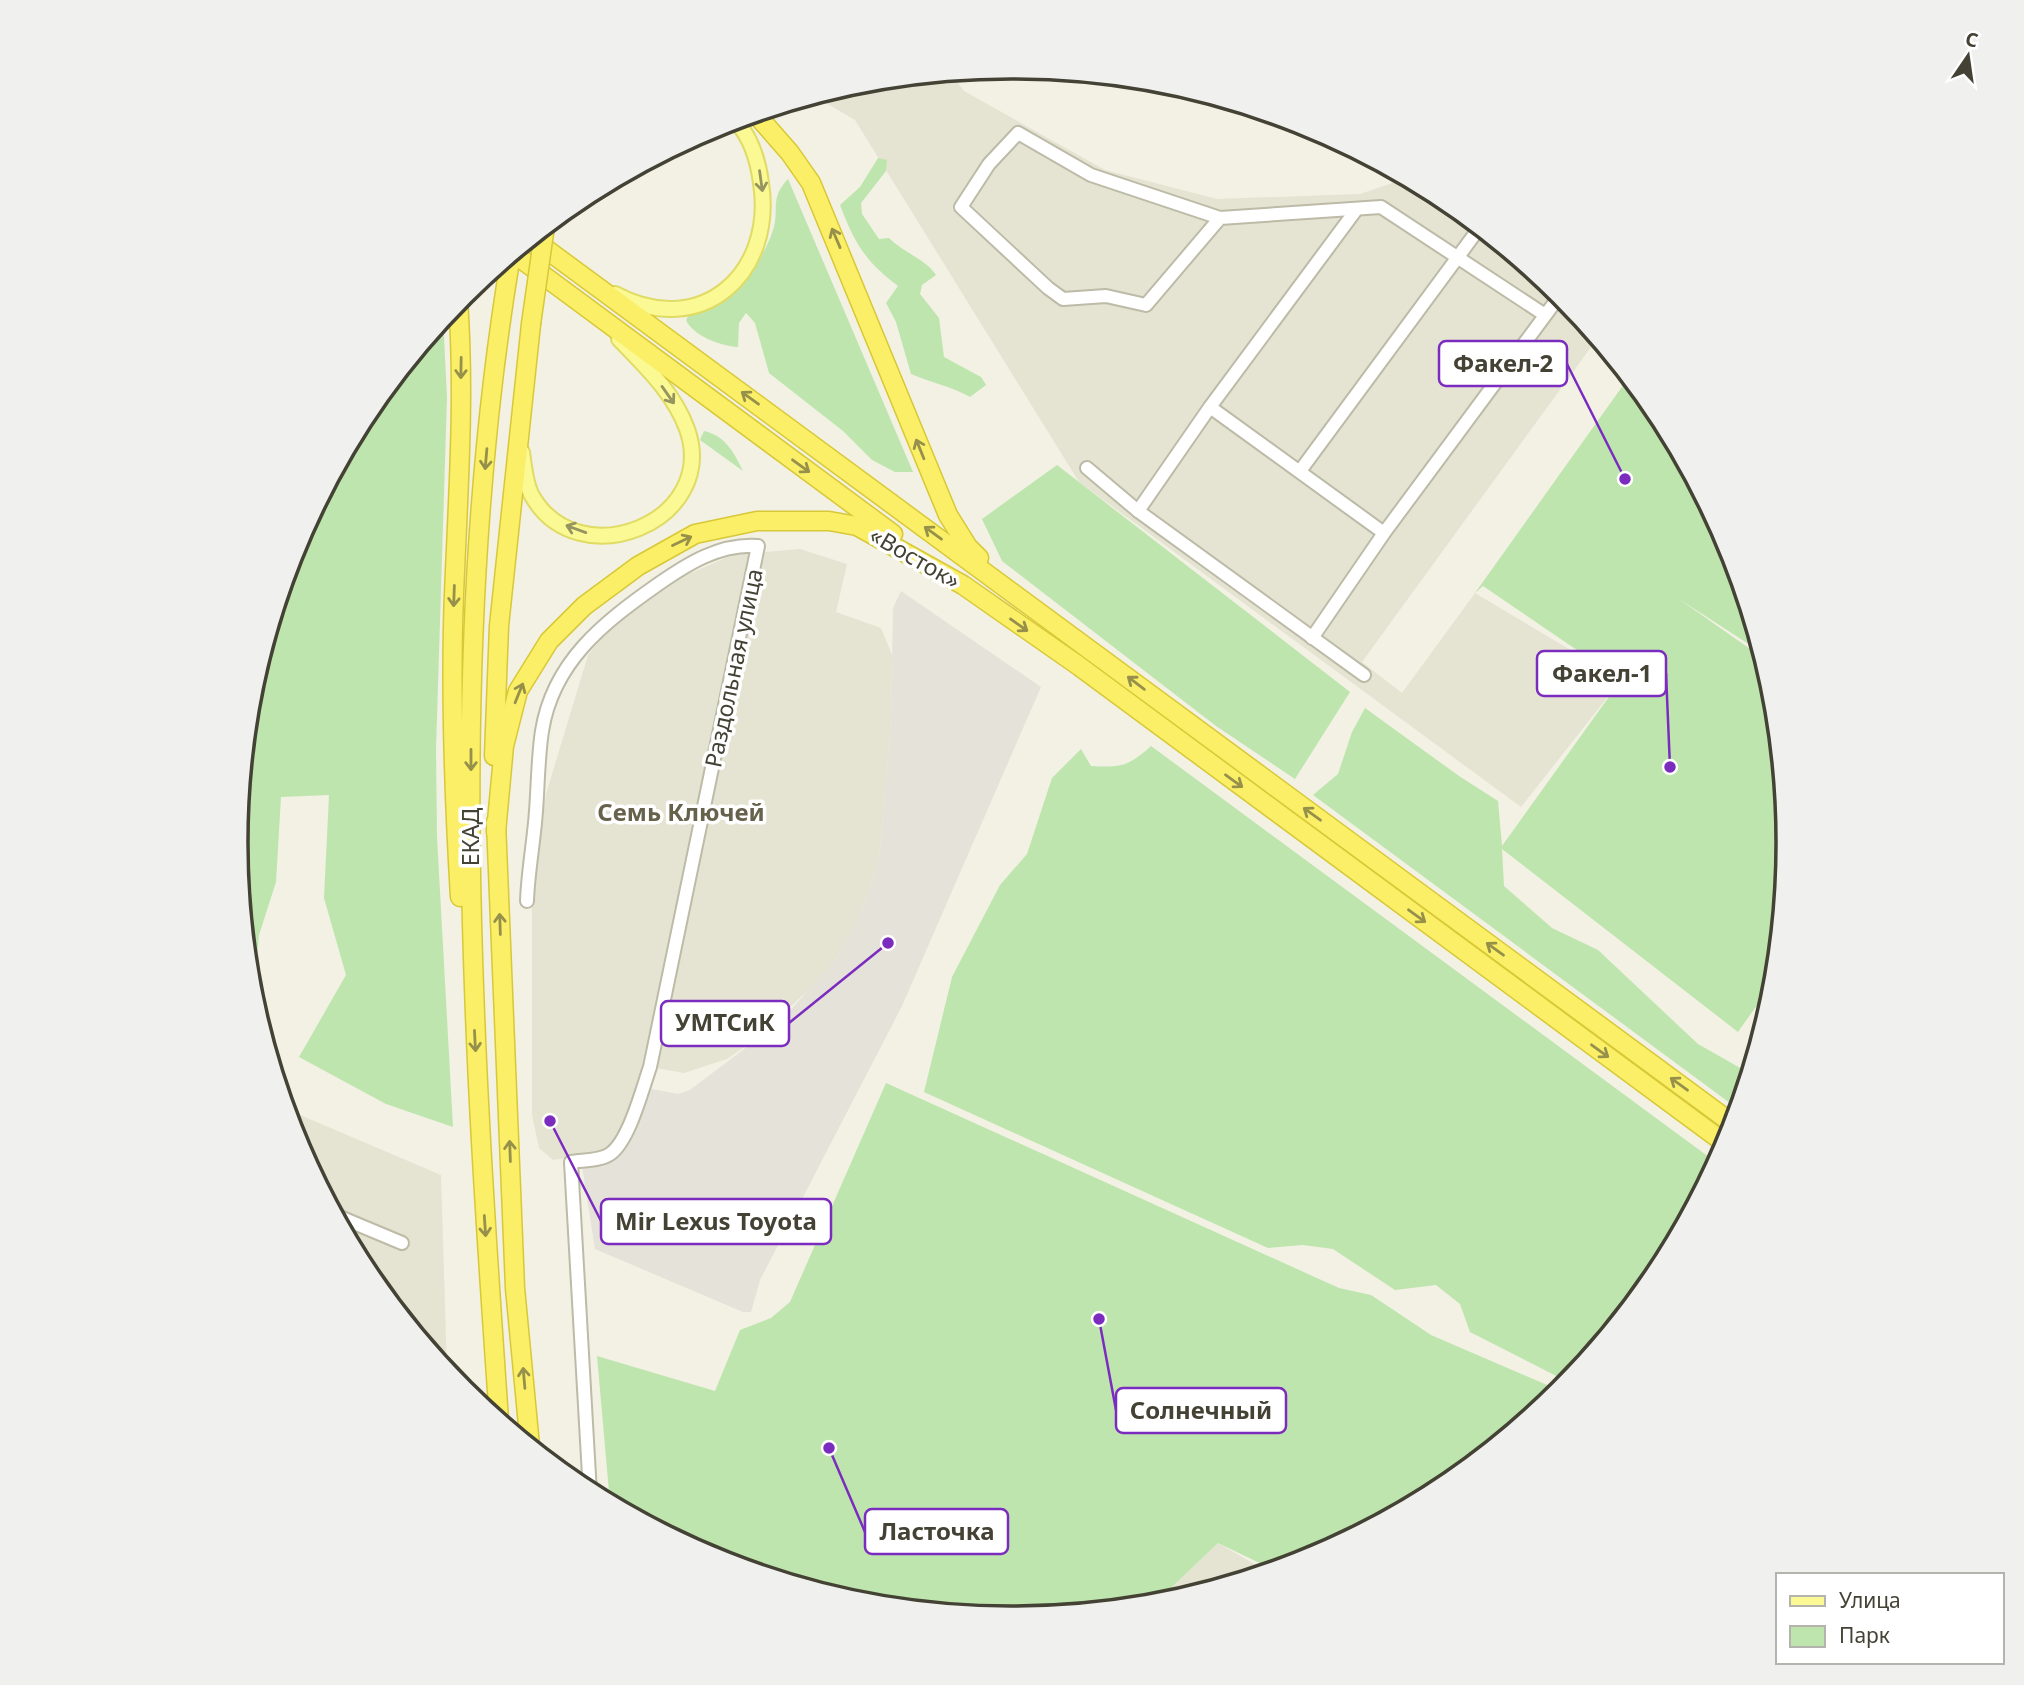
<svg xmlns="http://www.w3.org/2000/svg" width="2024" height="1685" font-family="'Noto Sans',sans-serif">
<rect width="100%" height="100%" fill="#f2f1e4"/>
<!-- residential -->
<g fill="#e5e4d2">
<path d="M950,73L964,91L1105,170L1217,199L1360,194L1407,178L1443,198L1561,294L1597,339L1362,662L1402,693L1475,593L1621,680L1521,807L1079,482L855,120L814,96L861,81Z"/>
<path d="M800,549L847,564L836,612L881,628L892,655L891,721L879,859L861,913L836,959L815,984L756,1039L727,1059L684,1073L655,1068L610,1151L553,1160L539,1148L532,1115V869L546,794L588,655L608,629L664,585L732,555Z"/>
<path d="M286,1109L441,1175L447,1372L367,1273L295,1139Z"/>
<path d="M1218,1543L1268,1572L1153,1605Z"/>
</g>
<!-- industrial -->
<path fill="#e4e2d9" d="M901,591L1041,687L902,1006L760,1280L751,1312H743L595,1249L582,1166L621,1148L652,1089L678,1094L690,1090L780,1022L836,959L861,913L879,859L891,721L893,608Z"/>
<!-- green -->
<g fill="#bee5ae">
<path d="M878,158L887,160L886,171L861,203L862,214L879,239L889,238C904,253 927,260 936,275L922,285L920,294L939,318L944,357L981,377L986,385L970,397C951,386 931,383 911,374L896,322L886,303L898,286C865,261 855,244 840,205L860,187Z"/>
<path d="M788,179L913,472H895L872,460L843,431L769,373L755,323L746,313L739,323L738,347C721,346 693,336 686,320L691,311C728,313 761,264 772,233C781,210 768,200 788,179Z"/>
<path d="M443,318L447,397L436,749L437,837L453,1127L386,1104L299,1057L346,975L324,898L329,795L281,797L276,882L259,935L253,1001L236,842L251,691L292,555L325,490L367,411Z"/>
<path d="M1629,377L1657,412L1729,546L1761,652L1679,599L1763,658L1773,692L1788,843L1774,981L1738,1032L1502,849L1504,886L1552,928L1598,950L1698,1044L1749,1073L1738,1109L1313,795L1338,774L1352,732L1365,708L1459,776L1498,801L1502,846L1621,680L1483,586L1475,593Z"/>
<path d="M704,431C726,436 734,453 743,471L700,440Z"/>
<path d="M1057,465L1350,692L1295,779L1216,726L1002,561L982,519Z"/>
<path d="M1151,746L1717,1163L1657,1274L1568,1382L1470,1332L1460,1304L1436,1285L1395,1290L1333,1249L1303,1245L1268,1248L924,1092L952,977L1000,885L1027,854L1052,778L1081,749L1091,766C1121,768 1129,766 1151,746Z"/>
<path d="M886,1083L1339,1288L1371,1295L1431,1335L1561,1391L1443,1488L1309,1560L1274,1570L1218,1543L1153,1605L1012,1618L860,1604L715,1559L610,1503L597,1356L715,1391L740,1330L771,1318L790,1302Z"/>
</g>
<g fill="none" stroke-linecap="round" stroke-linejoin="round">
<defs>
<g id="minor">
<path d="M1220,218L1146,305L1106,296L1063,299L1048,288L961,207L989,164L1018,133L1091,175L1220,218L1381,207L1545,315"/>
<path d="M1210,407L1384,533"/>
<path d="M1087,468L1138,511L1364,675"/>
<path d="M1300,471L1480,227"/>
<path d="M1138,511L1210,407L1356,210"/>
<path d="M1312,638L1384,533L1561,294"/>
<path d="M527,901C528,871 534,841 536,811C538,785 538,757 542,731C553,662 603,623 657,585C687,564 720,543 758,546L650,1067C642,1090 629,1141 610,1154C600,1161 583,1160 571,1162L590,1493"/>
<path d="M335,1215L402,1243"/>
</g>
<g id="major">
<path d="M615,294C701,340 775,274 761,183C758,160 751,137 735,120"/>
<path d="M522,452C524,465 525,482 531,494C577,579 720,522 687,429C674,393 645,366 619,339"/>
</g>
<g id="highway">
<path d="M755,113L790,153L811,183L948,515L968,547L979,558"/>
<path d="M531,238L1733,1124"/>
<path d="M513,253L893,534"/>
<path d="M458,300C465,398 458,496 454,594C450,695 454,796 460,897"/>
<path d="M494,756L499,626L531,324"/>
<path d="M496,822L515,1288L530,1446"/>
<path d="M496,832L504,746L518,691L549,641L584,606L638,566L695,534L757,521H829L857,526L963,585L1079,666L1726,1144"/>
<path d="M499,1420C472,1033 446,640 511,255"/>
</g>
</defs>
<!-- minor casing -->
<use href="#minor" stroke="#bdbba7" stroke-width="16"/>
<!-- major casing -->
<use href="#major" stroke="#e0db64" stroke-width="18"/>
<!-- highway casing -->
<use href="#highway" stroke="#d8c837" stroke-width="21"/>
<!-- minor -->
<use href="#minor" stroke="#fff" stroke-width="12"/>
<!-- major -->
<use href="#major" stroke="#fbf994" stroke-width="14"/>
<!-- highway -->
<use href="#highway" stroke="#faef67" stroke-width="18"/>
<defs>
<path id="highway-bridge" d="M531,324L545,226"/>
</defs>
<!-- highway-bridge casing -->
<use href="#highway-bridge" stroke="#d8c837" stroke-width="21" stroke-linecap="butt"/>
<!-- highway-bridge -->
<use href="#highway-bridge" stroke="#faef67" stroke-width="18"/>
</g>
<!-- one-way arrows -->
<defs><path id="oneway-shaft" d="M-6 0H5M1.5-3L5.5 0L1.5 3" fill="none" stroke-width="1.6" stroke-linecap="round" stroke-linejoin="round" transform="scale(1.75)"/></defs>
<g stroke="#96945f">
<use href="#oneway-shaft" transform="translate(761 181) rotate(82)"/>
<use href="#oneway-shaft" transform="translate(668 395) rotate(55)"/>
<use href="#oneway-shaft" transform="translate(576 529) rotate(-160)"/>
</g>
<g stroke="#96904b">
<use href="#oneway-shaft" transform="translate(836 238) rotate(-113)"/>
<use href="#oneway-shaft" transform="translate(461 368) rotate(91)"/>
<use href="#oneway-shaft" transform="translate(750 398) rotate(-144)"/>
<use href="#oneway-shaft" transform="translate(920 449) rotate(-112)"/>
<use href="#oneway-shaft" transform="translate(486 459) rotate(95)"/>
<use href="#oneway-shaft" transform="translate(801 466) rotate(36)"/>
<use href="#oneway-shaft" transform="translate(933 533) rotate(-144)"/>
<use href="#oneway-shaft" transform="translate(682 541) rotate(-25)"/>
<use href="#oneway-shaft" transform="translate(454 596) rotate(92)"/>
<use href="#oneway-shaft" transform="translate(1019 625) rotate(35)"/>
<use href="#oneway-shaft" transform="translate(1136 683) rotate(-143)"/>
<use href="#oneway-shaft" transform="translate(519 693) rotate(-68)"/>
<use href="#oneway-shaft" transform="translate(471 760) rotate(90)"/>
<use href="#oneway-shaft" transform="translate(1234 781) rotate(36)"/>
<use href="#oneway-shaft" transform="translate(1312 814) rotate(-144)"/>
<use href="#oneway-shaft" transform="translate(1417 916) rotate(36)"/>
<use href="#oneway-shaft" transform="translate(500 924) rotate(-92)"/>
<use href="#oneway-shaft" transform="translate(1495 949) rotate(-144)"/>
<use href="#oneway-shaft" transform="translate(475 1041) rotate(87)"/>
<use href="#oneway-shaft" transform="translate(1600 1051) rotate(36)"/>
<use href="#oneway-shaft" transform="translate(1679 1084) rotate(-144)"/>
<use href="#oneway-shaft" transform="translate(510 1151) rotate(-92)"/>
<use href="#oneway-shaft" transform="translate(485 1226) rotate(86)"/>
<use href="#oneway-shaft" transform="translate(524 1378) rotate(-95)"/>
</g>
<g text-anchor="middle" stroke-width="7" stroke-linejoin="round" paint-order="stroke">
<!-- street labels -->
<g font-size="23" fill="#444234" stroke="#fff">
<text transform="translate(915 558) rotate(30)" y="8">«Восток»</text>
<text transform="translate(734 668) rotate(-78)" y="8">Раздольная улица</text>
<text transform="translate(471 837) rotate(-90)" y="8">ЕКАД</text>
</g>
<!-- neighbourhood labels -->
<g font-size="24" font-weight="bold" fill="#66624c" stroke="#fff">
<text x="681" y="821">Семь Ключей</text>
</g>
</g>
<!-- crop -->
<path d="M0 0H2024V1685H0ZM1011 79H1013A763 763 0 0 1 1776 842V843A763 763 0 0 1 1013 1606H1011A763 763 0 0 1 248 843V842A763 763 0 0 1 1011 79Z" fill="#f0f0ef" fill-rule="evenodd"/>
<path fill="none" stroke="#444234" stroke-width="3.5" d="M1011 79H1013A763 763 0 0 1 1776 842V843A763 763 0 0 1 1013 1606H1011A763 763 0 0 1 248 843V842A763 763 0 0 1 1011 79Z"/>
<!-- callouts -->
<path fill="none" stroke="#7b2cbf" stroke-width="2.5" d="M1625 479L1567 364M1670 767L1666 673M888 943L789 1023M550 1121L601 1221M1099 1319L1116 1410M829 1448L865 1532"/>
<g fill="#7b2cbf" stroke="#fff" stroke-width="2.5">
<circle cx="1625" cy="479" r="7"/>
<circle cx="1670" cy="767" r="7"/>
<circle cx="888" cy="943" r="7"/>
<circle cx="550" cy="1121" r="7"/>
<circle cx="1099" cy="1319" r="7"/>
<circle cx="829" cy="1448" r="7"/>
</g>
<g fill="#fff" stroke="#7b2cbf" stroke-width="2.5">
<rect x="1439" y="341" width="128" height="45" rx="7"/>
<rect x="1537" y="651" width="129" height="45" rx="7"/>
<rect x="661" y="1001" width="128" height="45" rx="7"/>
<rect x="601" y="1199" width="230" height="45" rx="7"/>
<rect x="1116" y="1388" width="170" height="45" rx="7"/>
<rect x="865" y="1509" width="143" height="45" rx="7"/>
</g>
<g font-size="24" text-anchor="middle" font-weight="bold" fill="#444234">
<text x="1503" y="372">Факел-2</text>
<text x="1602" y="682">Факел-1</text>
<text x="725" y="1031">УМТСиК</text>
<text x="716" y="1230">Mir Lexus Toyota</text>
<text x="1201" y="1419">Солнечный</text>
<text x="937" y="1540">Ласточка</text>
</g>
<!-- legend -->
<rect x="1776" y="1573" width="228" height="91" fill="#ffffff" stroke="#b4b3ae" stroke-width="2"/>
<rect x="1790" y="1596" width="35" height="10" fill="#fbf994" stroke="#b4b3ae" stroke-width="2"/>
<text x="1839" y="1608" font-size="21" fill="#444234">Улица</text>
<rect x="1790" y="1626" width="35" height="21" fill="#bee5ae" stroke="#b4b3ae" stroke-width="2"/>
<text x="1839" y="1643" font-size="21" fill="#444234">Парк</text>
<!-- north arrow -->
<g transform="translate(1968 56) rotate(13)" stroke="#ffffff" stroke-width="5" paint-order="stroke">
<path d="M0-5L12 26L0 18L-12 26Z" fill="#444234"/>
<text y="-10" font-size="19" font-weight="bold" text-anchor="middle" fill="#444234">С</text>
</g>
</svg>
